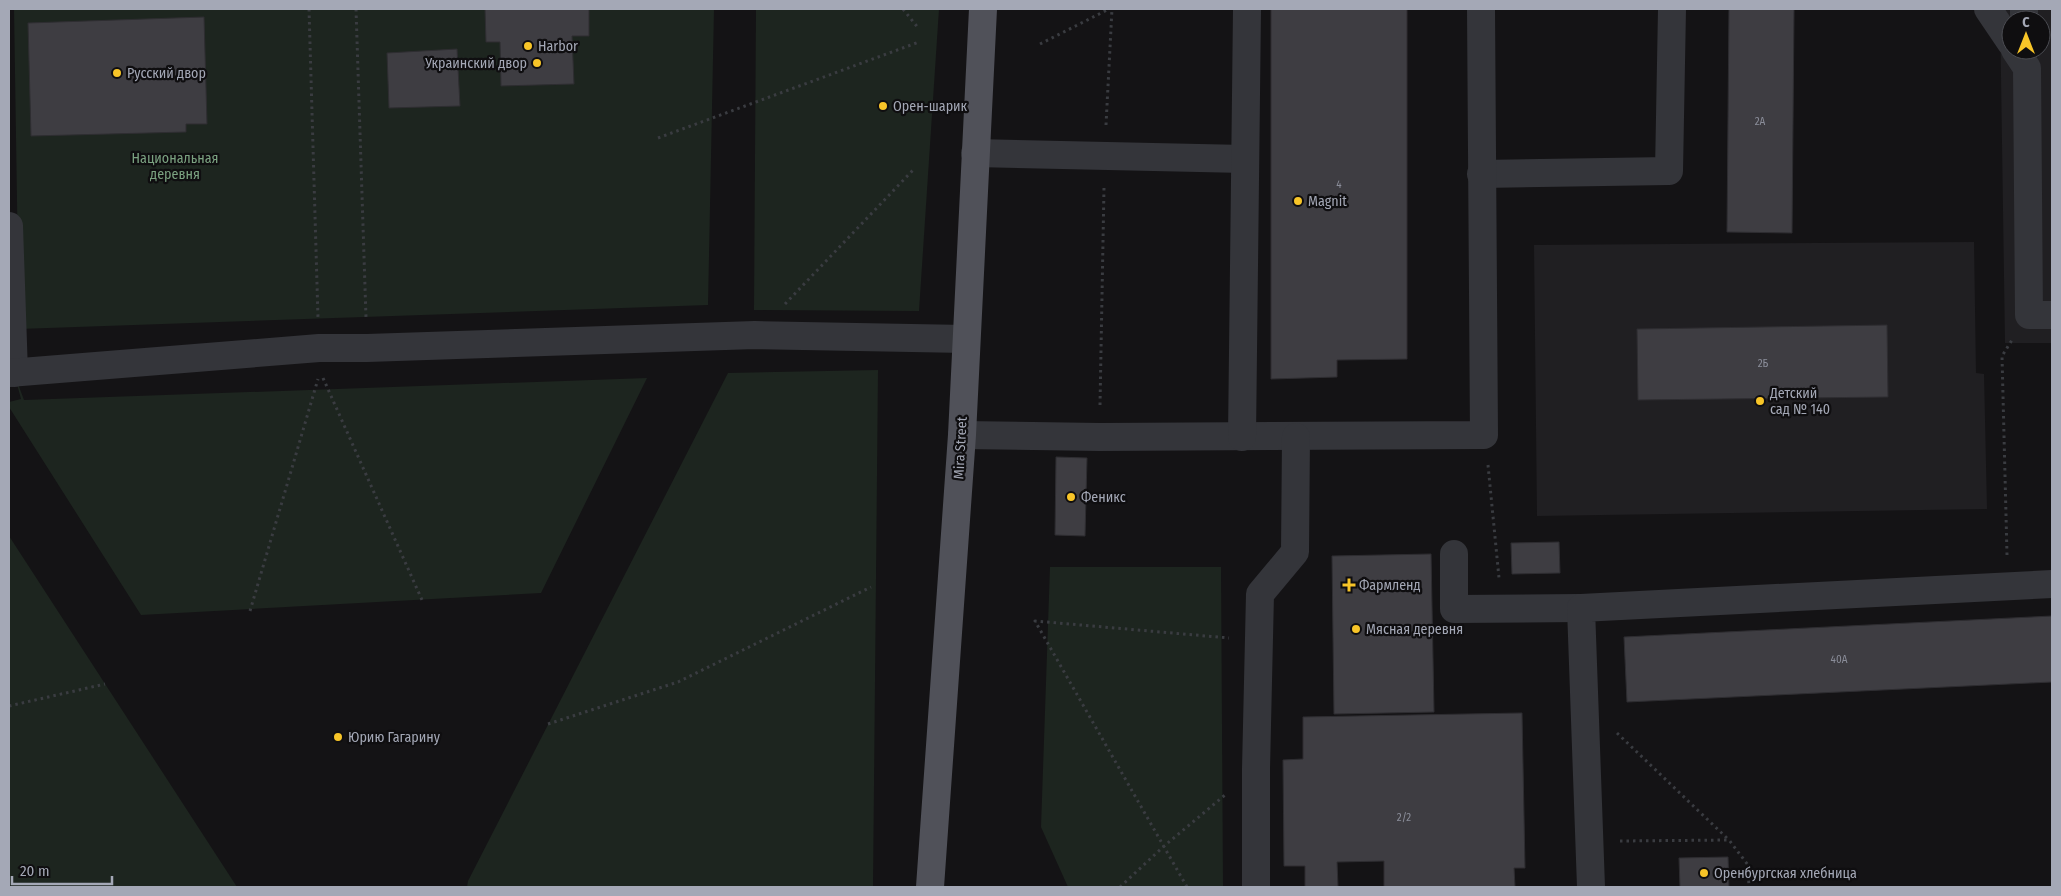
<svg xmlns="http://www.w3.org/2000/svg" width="2061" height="896" font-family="'Fira Sans Condensed',sans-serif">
<rect width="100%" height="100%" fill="#141315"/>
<!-- built -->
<g fill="#201f22" fill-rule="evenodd">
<path d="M2000,9H2052V343H2005ZM2011,20H2041V50H2011Z"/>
<path d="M1974,242L1976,373L1984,374L1987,509L1537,516L1534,245Z"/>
</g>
<!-- green -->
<g fill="#1d251f">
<path d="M14,9H714L708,305L19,329Z"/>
<path d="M756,9H939L919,311L754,310Z"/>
<path d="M878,370L873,887H467L468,881L728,373Z"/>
<path d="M14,373L24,400L647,378L541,593L141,615L9,407V402L21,399Z"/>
<path d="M9,536L237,887H9Z"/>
<path d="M1050,567H1221L1223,887H1068L1041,827Z"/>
</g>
<!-- building -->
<g fill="#3e3d42" stroke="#2e2d31">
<path d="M485,9H589V36H572L574,84L501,86L500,42H486Z"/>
<path d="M1271,9H1407V359L1337,360V377L1271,379Z"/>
<path d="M1729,9H1794L1792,233L1727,232Z"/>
<path d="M204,17L207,124H186V132L31,136L28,23Z"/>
<path d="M457,49L460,106L389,108L387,53Z"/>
<path d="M1887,325L1888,397L1638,400L1637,329Z"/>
<path d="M1056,457L1087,458L1085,536L1055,535Z"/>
<path d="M1559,542L1560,573L1512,574L1511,543Z"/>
<path d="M1431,554L1434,712L1334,714L1332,556Z"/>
<path d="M2052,616V682L1627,702L1624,637Z"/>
<path d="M1522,713L1525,868H1514L1515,887H1384V861L1337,862L1338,887H1305V866H1284L1283,760L1303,759V717Z"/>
<path d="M1728,857L1729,887H1680L1679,858Z"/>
</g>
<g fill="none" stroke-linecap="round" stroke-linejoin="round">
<!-- path -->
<g stroke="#3a3c41" stroke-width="3" stroke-dasharray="2.5 4" stroke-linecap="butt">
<path d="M309,9L318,318"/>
<path d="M356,9L366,318"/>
<path d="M903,9L919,29"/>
<path d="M1040,44L1109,9"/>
<path d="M1106,125L1112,9"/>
<path d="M658,138L919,42"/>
<path d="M785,304L914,169"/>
<path d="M323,378L422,600"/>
<path d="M1100,405L1104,187"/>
<path d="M1488,465L1499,578"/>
<path d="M2007,555L2002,356L2012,340"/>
<path d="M250,611L318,379"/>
<path d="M9,706L105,684"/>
<path d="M548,724L678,682L871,587"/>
<path d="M1617,733L1729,840"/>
<path d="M1620,841L1729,840L1748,865L1749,887"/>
<path d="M1120,887L1163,847L1225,795"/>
<path d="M1187,887L1035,621L1229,638"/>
</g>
<!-- minor -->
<g stroke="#34353a" stroke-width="28">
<path d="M1988,9L2011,43"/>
<path d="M2024,9V20"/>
<path d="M2015,50L2027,68L2029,315H2052"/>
<path d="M975,153L1245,159"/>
<path d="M1481,174L1669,171L1672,9"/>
<path d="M9,226L14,373"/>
<path d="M9,373L319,348H367L755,335L966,339"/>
<path d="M962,435L1100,437L1484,435L1481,9"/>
<path d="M1242,437L1247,9"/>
<path d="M1454,554V609L1581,608"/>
<path d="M1256,887V769L1260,594L1295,552L1296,437"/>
<path d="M1591,887L1581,608L2052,584"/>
</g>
<!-- major -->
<path stroke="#505159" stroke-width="28" d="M930,887L962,435L983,9"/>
</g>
<!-- markers -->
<g fill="#f8c528" stroke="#0f0e10" stroke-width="2">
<circle cx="528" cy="46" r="5"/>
<circle cx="537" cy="63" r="5"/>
<circle cx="117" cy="73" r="5"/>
<circle cx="883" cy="106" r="5"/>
<circle cx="1298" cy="201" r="5"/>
<circle cx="1760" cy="401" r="5"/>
<circle cx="1071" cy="497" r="5"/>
<path d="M1346.5 577.5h5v5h5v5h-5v5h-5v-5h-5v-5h5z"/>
<circle cx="1356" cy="629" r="5"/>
<circle cx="338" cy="737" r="5"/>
<circle cx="1704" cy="873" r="5"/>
</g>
<g text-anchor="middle" stroke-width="4.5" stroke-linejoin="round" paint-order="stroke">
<!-- number labels -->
<g font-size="11" fill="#8a8d99">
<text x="1760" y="125">2А</text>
<text x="1339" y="188">4</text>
<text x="1763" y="367">2Б</text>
<text x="1839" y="663">40А</text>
<text x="1404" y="821">2/2</text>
</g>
<!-- poi labels -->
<g font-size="14" fill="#a4a8b6" stroke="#0f0e10" text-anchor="start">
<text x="538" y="51">Harbor</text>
<text x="527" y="68" text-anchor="end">Украинский двор</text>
<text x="127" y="78">Русский двор</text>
<text x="893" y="111">Орен-шарик</text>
<text x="1308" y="206">Magnit</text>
<text x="1770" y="398">Детский<tspan x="1770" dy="16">сад № 140</tspan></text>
<text x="1081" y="502">Феникс</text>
<text x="1359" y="590">Фармленд</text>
<text x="1366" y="634">Мясная деревня</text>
<text x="348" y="742">Юрию Гагарину</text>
<text x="1714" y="878">Оренбургская хлебница</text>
</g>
<!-- park labels -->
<g font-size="14" fill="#7ba281" stroke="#0f0e10">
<text x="175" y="163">Национальная<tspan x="175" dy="16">деревня</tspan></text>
</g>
<!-- street labels -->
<g font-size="14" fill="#a4a8b6" stroke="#0f0e10">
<text transform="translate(960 448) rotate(-87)" y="5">Mira Street</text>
</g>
</g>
<!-- border -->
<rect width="2061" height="896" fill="none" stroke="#a4a8b6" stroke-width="20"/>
<!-- north arrow -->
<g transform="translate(2026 35)"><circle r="24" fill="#0f0e10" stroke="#4b4c52"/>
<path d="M0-4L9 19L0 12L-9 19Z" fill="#f8c528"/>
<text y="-8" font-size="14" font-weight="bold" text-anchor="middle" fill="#a4a8b6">С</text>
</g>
<!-- scale -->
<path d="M12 876v8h100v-8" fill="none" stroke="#a4a8b6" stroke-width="2.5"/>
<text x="20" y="876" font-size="15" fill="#a4a8b6" stroke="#0f0e10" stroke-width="4" paint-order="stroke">20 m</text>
</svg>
